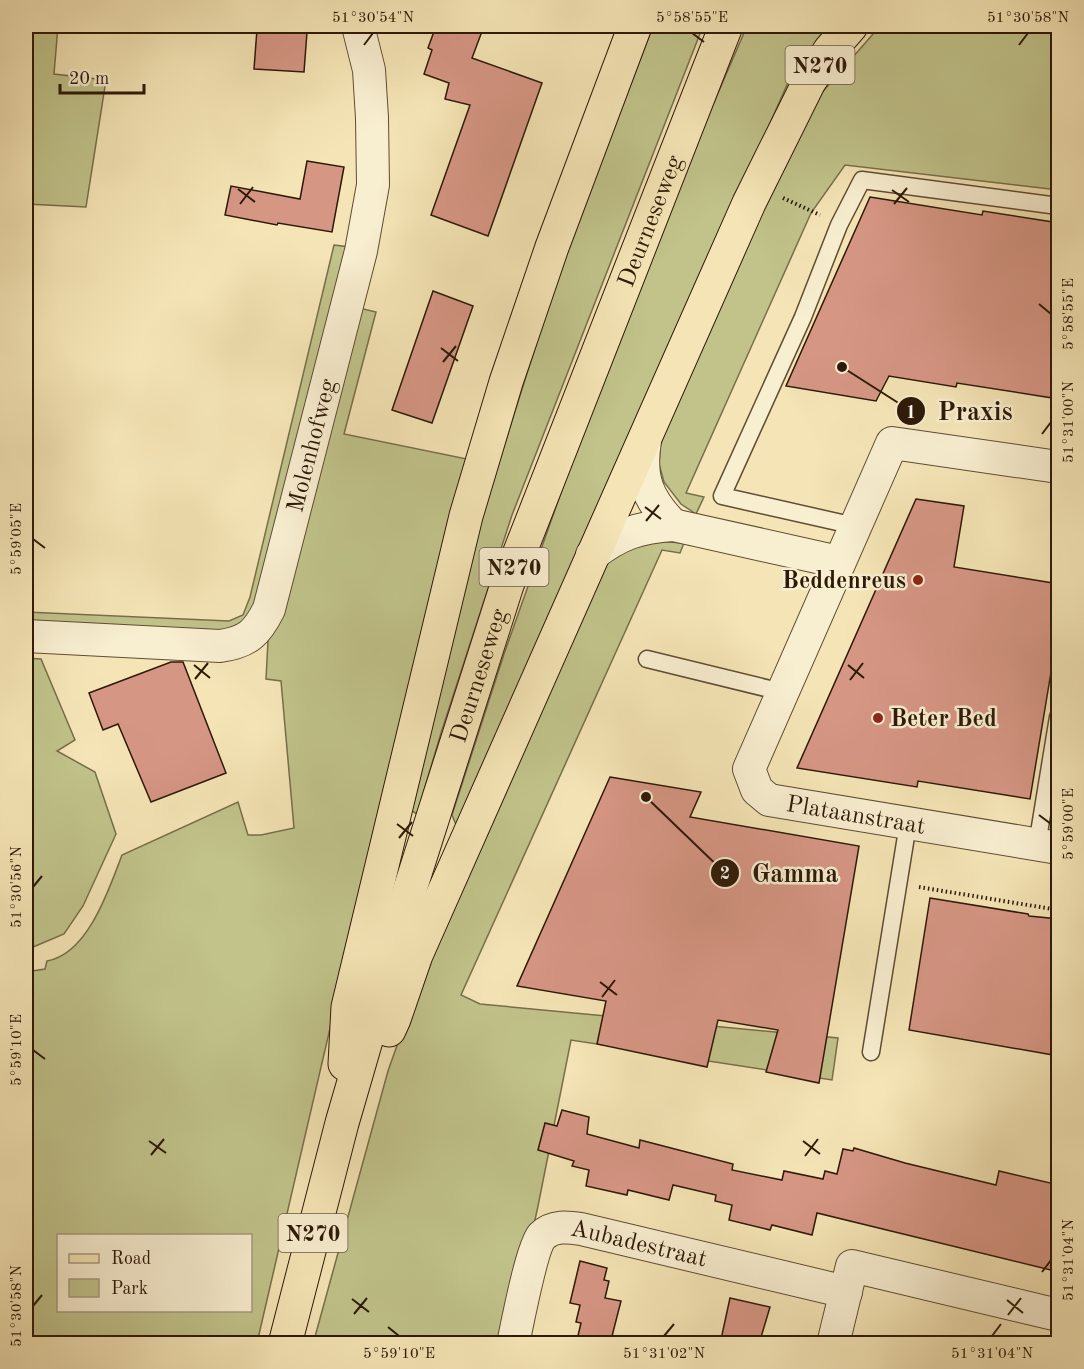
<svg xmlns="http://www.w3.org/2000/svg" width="1084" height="1369" font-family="'Old Standard TT',serif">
<rect width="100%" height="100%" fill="#f5e5b6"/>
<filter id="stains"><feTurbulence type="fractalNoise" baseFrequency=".00333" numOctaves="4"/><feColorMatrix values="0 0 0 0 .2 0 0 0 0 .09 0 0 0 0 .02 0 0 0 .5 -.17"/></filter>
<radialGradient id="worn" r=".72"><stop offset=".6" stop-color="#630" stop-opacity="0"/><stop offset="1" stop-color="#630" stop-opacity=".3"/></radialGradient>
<!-- green -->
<g fill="#c1c38b" stroke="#776e49" stroke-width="1.5" fill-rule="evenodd">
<path d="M26,26H58L54,74L106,80L86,207L26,204Z"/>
<path d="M653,26H703L512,515L441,733L417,814L407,808L440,669L488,497L559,272Z"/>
<path d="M747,26H832L787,85L457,827L452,815L504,654L568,473L630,316L677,188Z"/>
<path d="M880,26H1058V190L845,165L811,213L686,493L704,497L696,514L681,504L664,482L659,464L661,437L691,368L812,104Z"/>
<path d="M334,245L350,247L261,603L230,634L26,628V612L229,621L243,615L250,597Z"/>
<path d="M355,307L376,312L344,434L467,459L344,968L257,1343L26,1344V972L45,969L47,961C88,954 109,889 122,855L238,802L248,835H261L294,828L281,681L266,679L268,641ZM58,1236H250V1310H58Z"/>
<path d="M652,541L684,543L680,553L662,550L461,995L480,1004L838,1038L832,1080L571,1040L538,1206L508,1343L313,1344L388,1071L425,966L597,575C617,552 622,549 652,541Z"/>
<path d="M26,658L41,659L75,740L57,751L95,772L116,834L83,906L64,934L26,950Z"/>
</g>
<!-- building -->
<g fill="#d69684" stroke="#2d1907" stroke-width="1.5">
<path d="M436,26H484L472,58L542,83L488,236L431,215L470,105L445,99L449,83L424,74L432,50L428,48Z"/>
<path d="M257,29L307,32L304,72L254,69Z"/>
<path d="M307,161L344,167L332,232L278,223L277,225L225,215L231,186L300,199Z"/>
<path d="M870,197L982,215L983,211L1059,223V399L957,383L956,387L889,376L876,401L786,386Z"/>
<path d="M433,291L473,306L432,423L392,410Z"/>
<path d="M916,499L964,506L954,567L1059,584V624L1030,799L918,781L917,787L797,768Z"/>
<path d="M171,662H183L226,773L151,802L118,724L103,730L89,693Z"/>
<path d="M610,777L701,792L690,817L859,846L819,1083L766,1072L778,1030L718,1020L707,1067L597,1044L606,1001L517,986Z"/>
<path d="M930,898L1028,914L1029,916L1059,919V1056L909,1030Z"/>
<path d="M562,1110L589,1117L587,1134L639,1148L640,1140L733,1164L732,1170L782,1180L784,1171L823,1179L825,1171L837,1174L843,1149L853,1151L854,1148L905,1163L996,1185L999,1171L1059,1185V1272L817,1213L812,1235L772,1225L770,1230L729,1220L732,1205L715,1201L716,1195L673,1185L669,1200L628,1190L627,1195L586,1186L589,1170L572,1166L574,1161L538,1150L545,1123L557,1126Z"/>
<path d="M580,1261L607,1268L604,1280L609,1281L605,1298L621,1301L610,1344H576L581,1323L576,1322L580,1305L570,1303Z"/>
<path d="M730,1298L770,1307L759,1344H720Z"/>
</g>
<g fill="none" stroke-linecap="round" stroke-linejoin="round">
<defs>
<g id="lane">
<path d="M855,526L722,496L803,317L839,225L862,180L1058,206"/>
<path d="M647,659L782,692"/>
<path d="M1037,845L1058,717"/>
<path d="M871,1052L908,824"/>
</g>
<g id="street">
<path d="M645,441C639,477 647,499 673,525"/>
<path id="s1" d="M1058,467L892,443L749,769L757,790L769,800L1058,848"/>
<path d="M592,555C619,534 639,527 673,525L839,562"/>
<path id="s2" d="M26,636L220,646C248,642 257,633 269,609L361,251L373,185L372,118L369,70L358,26"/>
<path id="s3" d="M513,1344C517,1325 532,1247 542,1236C553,1225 568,1227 581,1229L846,1292"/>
<path d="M833,1344L852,1266L1058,1315"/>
</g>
<g id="primary">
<path d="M389,1030L394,1019L416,955L749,203L809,82L830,50L851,26"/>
<path d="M345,1064L348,1007L466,516L506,382L552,247L635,26"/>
<path id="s4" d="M285,1344L342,1123L410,889L507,585L726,26"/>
</g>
</defs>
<!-- lane casing -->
<use href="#lane" stroke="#5f4c33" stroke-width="19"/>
<!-- street casing -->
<use href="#street" stroke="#5f4c33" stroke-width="34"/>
<!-- primary casing -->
<use href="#primary" stroke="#2d1907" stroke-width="35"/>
<!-- path -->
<g stroke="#2d1907" stroke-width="4" stroke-dasharray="1.5 3" stroke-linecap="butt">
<path d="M783,198L820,215"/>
<path d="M919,887L1058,910"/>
</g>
<!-- lane -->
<use href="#lane" stroke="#f8eed0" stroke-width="16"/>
<!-- street -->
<use href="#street" stroke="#f8eed0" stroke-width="32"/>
<!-- primary -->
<use href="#primary" stroke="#f5e5b6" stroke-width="33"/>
</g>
<!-- ticks -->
<path fill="none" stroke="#2d1907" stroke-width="2" d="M692,33L704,42M364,45L373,33M1019,45L1028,33M238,189L255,202M892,190L909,202M240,204L253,187M894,204L907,188M1039,304L1051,314M441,348L458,361M443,362L456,346M1042,434L1051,422M645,507L661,519M646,521L659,505M33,539L45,548M194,665L210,678M848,665L864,678M195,679L208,663M850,680L863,663M1039,815L1051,824M397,824L413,836M399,838L412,822M33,887L42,876M600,982L617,995M602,997L615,980M33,1050L45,1059M149,1141L166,1153M803,1141L820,1154M151,1155L164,1139M805,1156L818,1139M1042,1272L1051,1260M352,1299L369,1312M1007,1300L1023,1313M33,1306L42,1295M354,1314L367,1298M1008,1315L1021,1298M388,1327L399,1336M664,1336L674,1324M992,1336L1001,1324"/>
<!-- markers -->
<g fill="#8f2418" stroke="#f8eed0" stroke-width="2">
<circle cx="918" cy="580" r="6"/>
<circle cx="878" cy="718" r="6"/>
</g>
<g text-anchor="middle" stroke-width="5" stroke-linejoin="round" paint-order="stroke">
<!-- shield labels -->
<g fill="#f8eed0" stroke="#6a5943" stroke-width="1.5">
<rect x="785.5" y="46" width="69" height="38" rx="4.5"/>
<rect x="479.5" y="548" width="69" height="38" rx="4.5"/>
<rect x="278.5" y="1214" width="69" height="38" rx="4.5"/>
</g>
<g font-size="22" font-weight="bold" fill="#2d1907">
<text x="820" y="73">N270</text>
<text x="514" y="575">N270</text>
<text x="313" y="1241">N270</text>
</g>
<!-- street labels -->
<g font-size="24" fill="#2d1907" stroke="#f8eed0">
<text dy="8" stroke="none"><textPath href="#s4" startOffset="1182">Deurneseweg</textPath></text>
<text dy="8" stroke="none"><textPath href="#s2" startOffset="428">Molenhofweg</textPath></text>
<text dy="8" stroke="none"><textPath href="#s4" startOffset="696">Deurneseweg</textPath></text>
<text dy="8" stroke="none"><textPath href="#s1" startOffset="650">Plataanstraat</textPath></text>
<text dy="8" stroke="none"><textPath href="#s3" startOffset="213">Aubadestraat</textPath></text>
</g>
<!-- poi labels -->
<g font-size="24" font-weight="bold" fill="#2d1907" stroke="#f8eed0" text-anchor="end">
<text x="906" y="588">Beddenreus</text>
<text x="890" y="726" text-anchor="start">Beter Bed</text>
</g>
</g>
<!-- callouts -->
<path fill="none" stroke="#2d1907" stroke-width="2" d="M842 367L911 411M646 797L725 873"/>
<g fill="#2d1907" stroke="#f8eed0" stroke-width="2">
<circle cx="842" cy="367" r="6"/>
<circle cx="646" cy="797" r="6"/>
<circle cx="911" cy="411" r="15"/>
<circle cx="725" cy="873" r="15"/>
</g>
<g font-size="18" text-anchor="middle" font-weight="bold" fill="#fff">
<text x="911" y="418">1</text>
<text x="725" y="879">2</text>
</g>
<g font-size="26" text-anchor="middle" font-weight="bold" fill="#2d1907" stroke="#f8eed0" stroke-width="5" stroke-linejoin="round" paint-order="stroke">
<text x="975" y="420">Praxis</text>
<text x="795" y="882">Gamma</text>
</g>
<!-- margin -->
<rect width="1084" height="1369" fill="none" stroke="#f5e5b6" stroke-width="66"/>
<!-- legend -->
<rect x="57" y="1234" width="195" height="78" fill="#f8eed0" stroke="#a79980" stroke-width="1.5"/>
<rect x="69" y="1254" width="30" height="9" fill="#f5e5b6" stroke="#a79980" stroke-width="1.5"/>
<text x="111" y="1264" font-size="18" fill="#2d1907">Road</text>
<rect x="69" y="1279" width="30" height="18" fill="#c1c38b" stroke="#a79980" stroke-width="1.5"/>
<text x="111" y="1294" font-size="18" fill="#2d1907">Park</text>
<!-- scale -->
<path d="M60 84v9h84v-9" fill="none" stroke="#2d1907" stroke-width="3"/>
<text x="69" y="84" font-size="18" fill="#2d1907" stroke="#f8eed0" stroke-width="4.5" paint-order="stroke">20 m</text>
<rect x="33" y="33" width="1018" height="1303" fill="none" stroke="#2d1907" stroke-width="2"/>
<g font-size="15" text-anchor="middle" fill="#2d1907">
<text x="373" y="22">51°30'54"N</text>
<text x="692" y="22">5°58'55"E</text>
<text x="1028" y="22">51°30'58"N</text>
<text transform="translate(1068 314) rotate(-90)" y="5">5°58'55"E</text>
<text transform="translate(1068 422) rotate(-90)" y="5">51°31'00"N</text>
<text transform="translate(16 539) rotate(-90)" y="5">5°59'05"E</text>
<text transform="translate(1068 824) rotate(-90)" y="5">5°59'00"E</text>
<text transform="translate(16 887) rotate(-90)" y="5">51°30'56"N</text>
<text transform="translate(16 1050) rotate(-90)" y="5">5°59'10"E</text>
<text transform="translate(1068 1260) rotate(-90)" y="5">51°31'04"N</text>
<text transform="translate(16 1306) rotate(-90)" y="5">51°30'58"N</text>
<text x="399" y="1358">5°59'10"E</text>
<text x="664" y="1358">51°31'02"N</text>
<text x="992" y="1358">51°31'04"N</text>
</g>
<rect width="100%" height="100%" filter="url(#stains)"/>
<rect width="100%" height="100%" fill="url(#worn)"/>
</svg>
